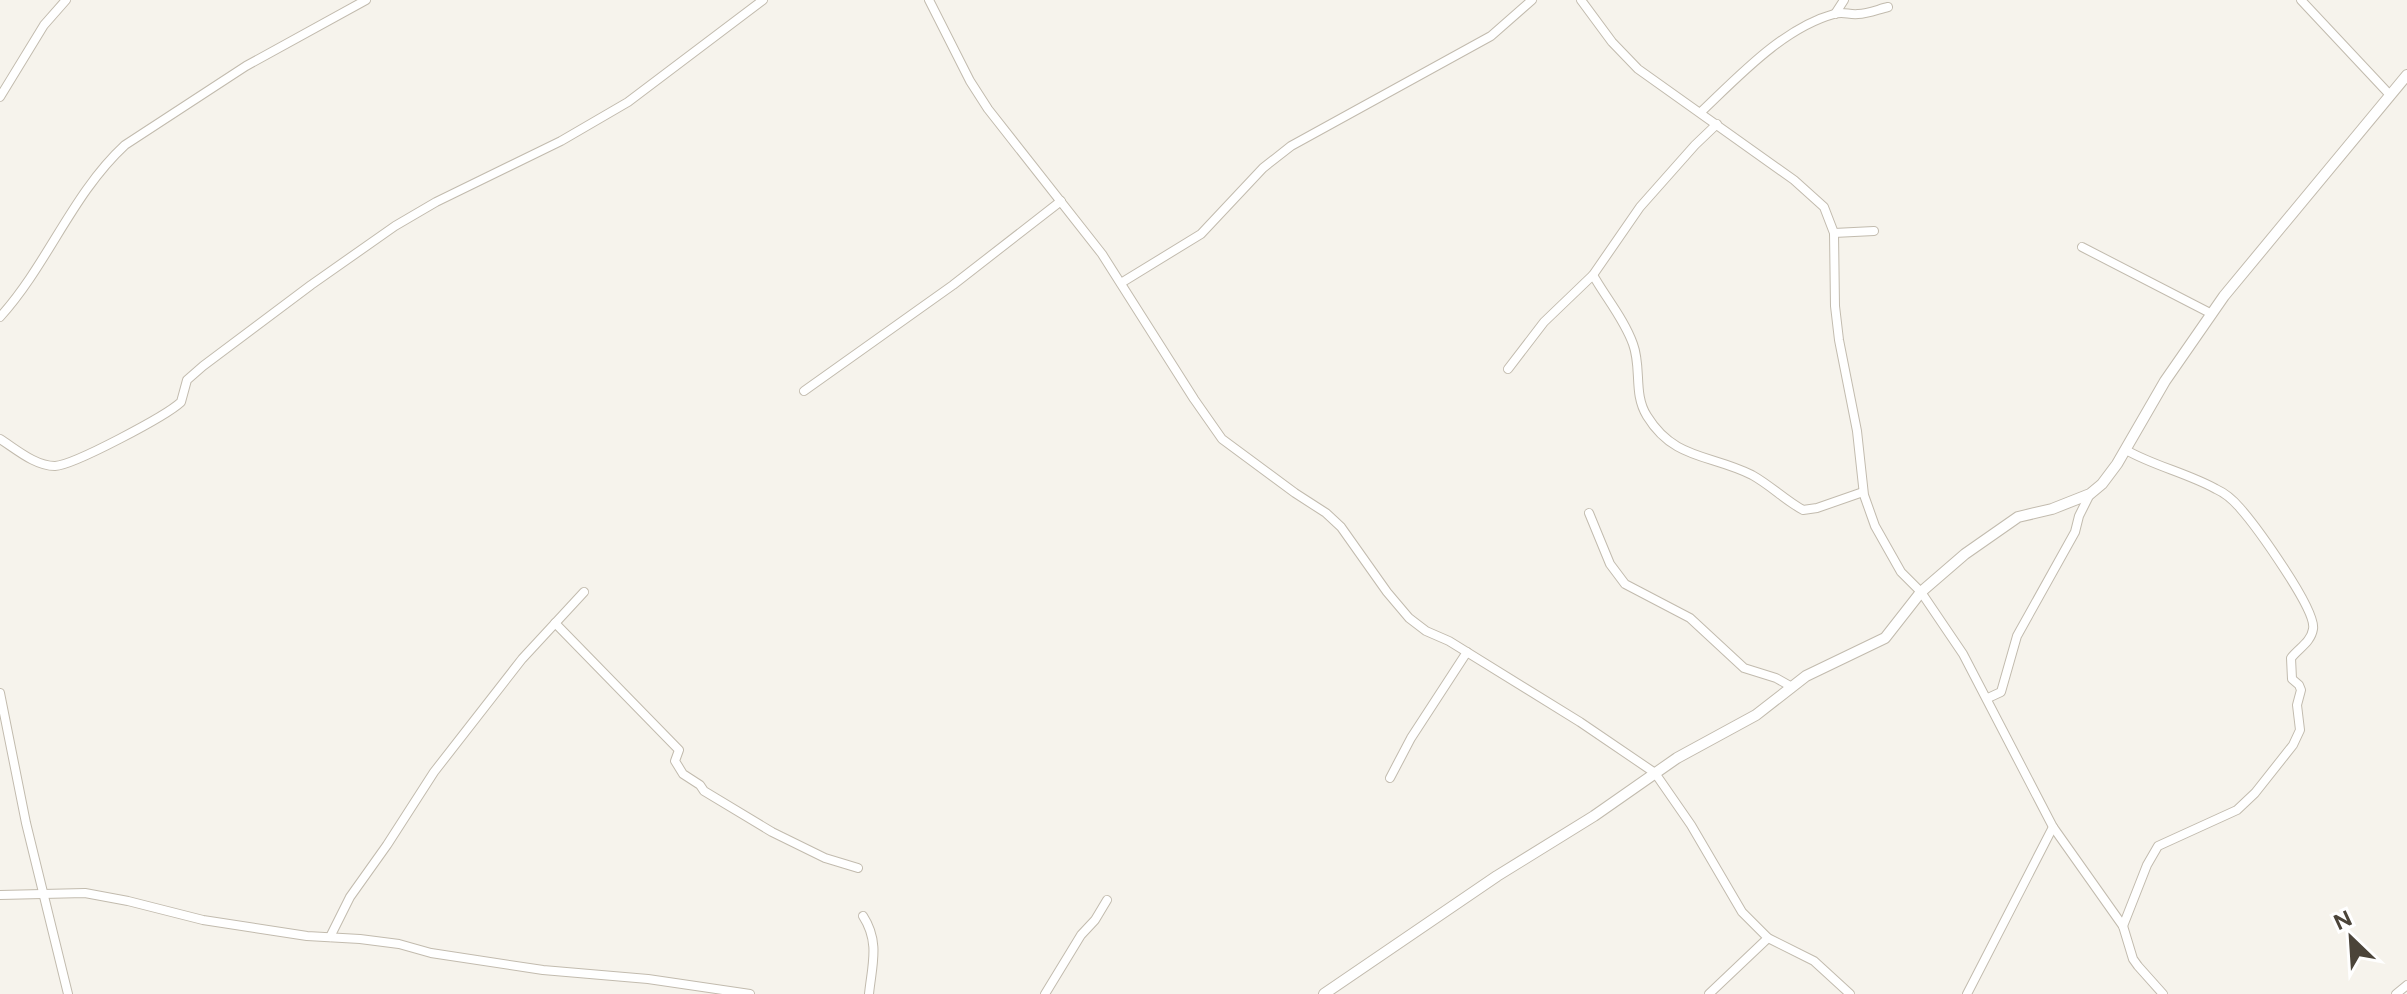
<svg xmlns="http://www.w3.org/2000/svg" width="2407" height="994" font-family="Figtree,sans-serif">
<rect width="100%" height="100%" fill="#f6f3ec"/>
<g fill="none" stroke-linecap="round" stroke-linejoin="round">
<defs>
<g id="minor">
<path d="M929,0L970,81L988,109L1102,254L1194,399L1222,439L1295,493L1326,513L1341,527L1387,592L1409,618L1426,631L1449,641L1580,722L1655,773L1691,825L1742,912L1768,938L1814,961L1850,994"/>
<path d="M1581,0L1612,42L1638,69L1794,180L1824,207L1834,233L1835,306L1839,340L1857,431L1864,495L1875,526L1901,572L1921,592L1963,654L2053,827L2123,926L2133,959L2138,966L2163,994"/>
<path d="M2301,0L2390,95"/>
<path d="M1835,14L1844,0"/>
<path d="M0,97L44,25L66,0"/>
<path d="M1701,112C1738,77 1783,28 1834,14C1843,11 1849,15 1858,14C1868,14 1879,9 1888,7"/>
<path d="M1834,233L1874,231"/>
<path d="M2082,247L2212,314"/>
<path d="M1593,275C1606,298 1624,319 1633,344C1642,368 1633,394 1647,416C1674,460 1710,454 1752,475C1770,485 1785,500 1803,510L1817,508L1863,492"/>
<path d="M1121,283L1201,234L1263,168L1291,146L1491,36L1532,0"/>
<path d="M0,317C48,264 72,194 125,145L246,66L366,0"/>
<path d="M1508,369L1544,322L1593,275L1640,207L1695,145L1717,124"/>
<path d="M804,391L953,285L1061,201"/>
<path d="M0,439C16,449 35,466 55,466C74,465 166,416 181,402L187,380L203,366L311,285L395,226L436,202L561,141L628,102L763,0"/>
<path d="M1589,513L1610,564L1625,584L1690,618L1744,668L1776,678L1792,687"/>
<path d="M555,623L679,750L675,761L683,774L700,785L704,791L772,832L825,858L858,868"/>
<path d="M0,693L26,823L68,994"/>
<path d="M1988,698L2001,692L2017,636L2075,532L2079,516L2090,494"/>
<path d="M1390,778L1411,738L1467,652"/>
<path d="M0,895L85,893L128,901L203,920L307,936L360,939L399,944L431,953L543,970L648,979L750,994"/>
<path d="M863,916C880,942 872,965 869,994"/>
<path d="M2123,926L2147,865L2158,846L2237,810L2255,793L2293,745L2300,730L2297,705L2301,690L2299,685L2292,679L2291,658C2299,648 2311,642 2313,629C2317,610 2255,525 2240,508C2234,501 2225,493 2216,489C2187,473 2154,466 2126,450"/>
<path d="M330,937L350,897L387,845L434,772L522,659L584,592"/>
<path d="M1045,994L1081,935L1095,920L1107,900"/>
<path d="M1709,994L1768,938"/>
<path d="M1967,994L2053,827"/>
<path d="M2396,994L2407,985"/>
</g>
<path id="tertiary" d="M1324,994L1497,876L1594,816L1677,758L1756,715L1806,676L1885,638L1921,592L1965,554L2018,517L2052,509L2090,494L2102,484L2117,464L2165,381L2224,296L2407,75"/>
</defs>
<!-- minor casing -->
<use href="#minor" stroke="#c2bbae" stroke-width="10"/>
<!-- tertiary casing -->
<use href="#tertiary" stroke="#c2bbae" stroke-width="12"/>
<!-- minor -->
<use href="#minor" stroke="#fff" stroke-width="8"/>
<!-- tertiary -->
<use href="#tertiary" stroke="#fff" stroke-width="10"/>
</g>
<!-- north arrow -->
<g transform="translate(2351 938) rotate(335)" stroke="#ffffff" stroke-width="6" paint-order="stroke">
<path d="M0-6L14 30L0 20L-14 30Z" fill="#4b4439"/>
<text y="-12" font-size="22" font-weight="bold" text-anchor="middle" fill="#4b4439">N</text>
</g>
</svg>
